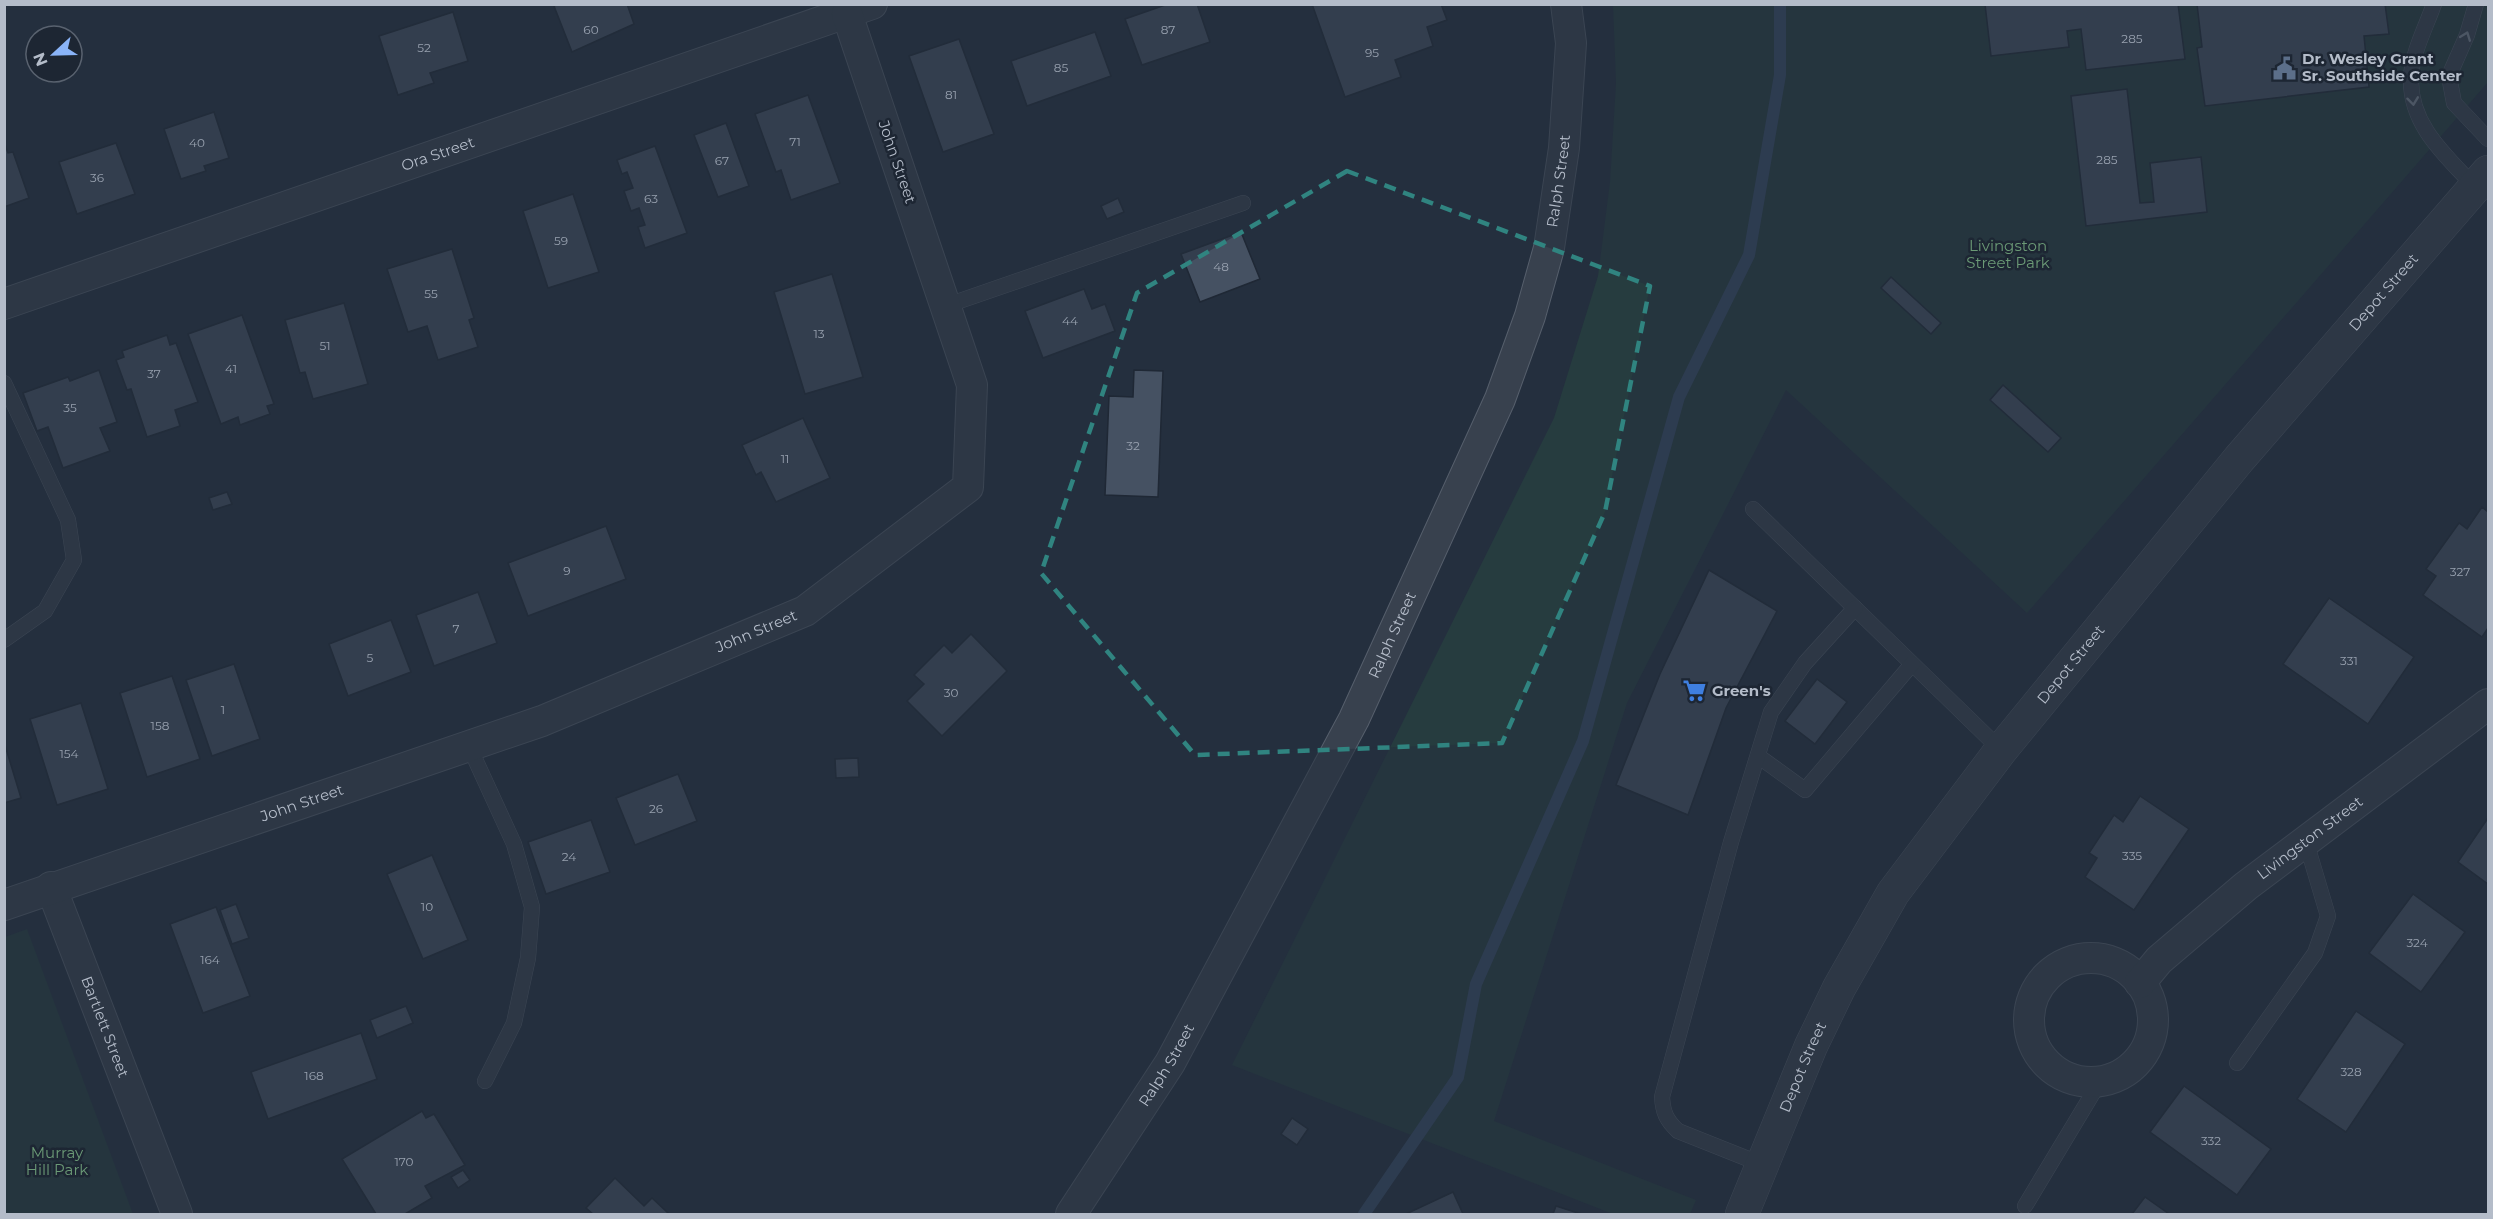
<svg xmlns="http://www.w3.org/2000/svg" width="2493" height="1219" font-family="Montserrat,sans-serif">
<rect width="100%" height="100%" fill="#242f3e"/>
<!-- green -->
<g fill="#263c3f">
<path d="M1613,5H2488V82L2027,613L1786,390L1627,703L1494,1121L1696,1200L1690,1214H1613L1232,1065L1554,418L1598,276L1610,182L1616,83Z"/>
<path d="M27,929L133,1214H5V937Z"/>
</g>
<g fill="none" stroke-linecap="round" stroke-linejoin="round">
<!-- stream -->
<path stroke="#394c67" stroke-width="12" d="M1364,1214L1458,1077L1476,984L1583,741L1679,397L1749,255L1780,75V4"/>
</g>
<!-- building -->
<g fill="#455162" stroke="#1f2835" stroke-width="1.5">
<path d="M558,4H627L634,24L572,52L554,6Z"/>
<path d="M1168,4H1197L1210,42L1142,65L1125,19Z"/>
<path d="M1312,4H1441L1447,20L1427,27L1433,46L1395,60L1401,77L1345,97Z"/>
<path d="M1985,4H2178L2185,59L2086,70L2081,29L2067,31L2069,47L1991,56Z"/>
<path d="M2197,4H2385L2389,34L2364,36L2369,87L2205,106L2197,48L2202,47Z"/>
<path d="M453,12L468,61L430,73L434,83L398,95L379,36Z"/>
<path d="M1095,32L1111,76L1027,106L1011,61Z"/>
<path d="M959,39L994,134L943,152L909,56Z"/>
<path d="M2127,89L2140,203L2154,202L2150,163L2201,157L2207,212L2086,226L2071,96Z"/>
<path d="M808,95L840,183L791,200L781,170L776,172L755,114Z"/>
<path d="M214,112L229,158L204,166L206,171L181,179L164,129Z"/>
<path d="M726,123L749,186L718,197L694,135Z"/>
<path d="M4,142L8,153L13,152L29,198L4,207Z"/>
<path d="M116,143L135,194L77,214L59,162Z"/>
<path d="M655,146L687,233L645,248L638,227L645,225L639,208L631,211L624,191L633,188L627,172L622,174L617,160Z"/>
<path d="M573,194L599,272L548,288L523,211Z"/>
<path d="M1118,198L1124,212L1107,219L1101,206Z"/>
<path d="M1241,232L1260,279L1200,302L1181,254Z"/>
<path d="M452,249L474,318L469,320L478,347L438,360L427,326L408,332L387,269Z"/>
<path d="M832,274L863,377L805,394L774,292Z"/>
<path d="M1891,277L1941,323L1931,334L1881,288Z"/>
<path d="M1084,289L1092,309L1105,304L1115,331L1043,358L1025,311Z"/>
<path d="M344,303L368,384L313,399L305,372L300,373L285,320Z"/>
<path d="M242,315L274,404L267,406L270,414L240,425L238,417L221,424L188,334Z"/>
<path d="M167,335L170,345L176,343L198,402L175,410L180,426L147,437L131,389L127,390L116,360L124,357L122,351Z"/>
<path d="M99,370L117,422L100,428L110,451L63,468L48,427L37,431L23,393L68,377L70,381Z"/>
<path d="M1134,370L1163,371L1158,497L1105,495L1109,396L1133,397Z"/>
<path d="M2003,385L2061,438L2048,452L1990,400Z"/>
<path d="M803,418L830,478L776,502L761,472L756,475L742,445Z"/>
<path d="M227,492L232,504L213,510L209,498Z"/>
<path d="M2482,507L2488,512V628L2482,637L2423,595L2436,576L2426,569L2459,523L2467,529Z"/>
<path d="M606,526L626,579L528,616L508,563Z"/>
<path d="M1709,570L1777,611L1726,708L1688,815L1616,785L1660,674Z"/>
<path d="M478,592L497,643L434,666L416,615Z"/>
<path d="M2329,598L2414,657L2368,724L2283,664Z"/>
<path d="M391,620L411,672L348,696L329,644Z"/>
<path d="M971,634L1007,671L942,736L907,701L924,684L914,675L944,645L952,653Z"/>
<path d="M234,664L260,739L212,756L186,680Z"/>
<path d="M172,676L200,759L147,777L120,693Z"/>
<path d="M1817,679L1847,702L1815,744L1785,721Z"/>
<path d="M81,703L108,789L57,805L30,719Z"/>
<path d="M4,742L21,798L4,803Z"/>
<path d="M858,758L859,777L836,778L835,759Z"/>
<path d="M678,774L697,821L635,845L616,798Z"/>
<path d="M2140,796L2189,829L2134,910L2085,877L2097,858L2089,853L2114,815L2123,822Z"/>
<path d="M2488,818V884L2458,862Z"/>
<path d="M591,820L610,872L546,894L528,842Z"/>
<path d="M432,855L468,940L423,959L387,874Z"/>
<path d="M2413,894L2465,932L2421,992L2369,953Z"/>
<path d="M236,904L249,938L232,944L220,910Z"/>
<path d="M216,907L250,996L203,1013L170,924Z"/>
<path d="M406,1006L413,1023L377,1038L370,1020Z"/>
<path d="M2356,1011L2405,1044L2346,1132L2297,1099Z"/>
<path d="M361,1033L377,1079L268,1119L251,1072Z"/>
<path d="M2184,1086L2271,1149L2237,1195L2150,1132Z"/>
<path d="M422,1111L426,1118L434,1114L465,1165L425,1186L432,1198L405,1214H376L342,1159Z"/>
<path d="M1292,1118L1308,1129L1297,1145L1281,1134Z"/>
<path d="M463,1170L470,1180L458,1188L451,1177Z"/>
<path d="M615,1178L644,1206L652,1198L669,1214H593L586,1208Z"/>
<path d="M1453,1192L1463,1214H1409L1408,1213Z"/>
<path d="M2145,1197L2169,1214H2132Z"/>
<path d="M1556,1206L1581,1214H1553Z"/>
</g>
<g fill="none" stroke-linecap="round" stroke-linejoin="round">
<defs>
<g id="service">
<path d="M2434,4C2426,27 2411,55 2411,79C2410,125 2445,155 2474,186"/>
<path d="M2476,4L2467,35L2449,76L2454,103L2488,139"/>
<path d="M945,306L1243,203"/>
<path d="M4,383L68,520L74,560L45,611L4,640"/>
<path d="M1753,509L2001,750"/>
<path d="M469,746L514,844L532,907L528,958L514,1023L485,1081"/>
<path d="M1758,756L1805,790L1912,664"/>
<path d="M2237,1063L2315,953L2328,916L2306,842"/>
<path d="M1761,1164L1678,1131C1666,1120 1663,1112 1662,1097L1731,842L1771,712L1805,663L1855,608"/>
<path d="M2025,1206L2099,1083"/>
</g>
<g id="minor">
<path id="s1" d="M4,304L872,4"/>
<path id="s2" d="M51,887L177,1214"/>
<path id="s3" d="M4,905L542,721L805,611L968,487L972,385L847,14"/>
<circle cx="2091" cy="1020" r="62"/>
<path id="s4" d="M2140,983L2159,960L2246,886L2488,704"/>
<path id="s5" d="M1071,1214L1170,1063L1354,719L1500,399L1530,316L1549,248L1564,148L1571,43L1566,4"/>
</g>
<g id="tertiary">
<path id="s6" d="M1742,1214L1811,1046L1839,988L1893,893L2001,750L2239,459L2488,172"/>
</g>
</defs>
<!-- service casing -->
<use href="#service" stroke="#565f6c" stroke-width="16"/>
<!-- minor casing -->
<use href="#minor" stroke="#565f6c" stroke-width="32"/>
<!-- tertiary casing -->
<use href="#tertiary" stroke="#565f6c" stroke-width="34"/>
<!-- service -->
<use href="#service" stroke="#38414e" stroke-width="15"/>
<!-- minor -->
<use href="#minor" stroke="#38414e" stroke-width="30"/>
<!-- tertiary -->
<use href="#tertiary" stroke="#38414e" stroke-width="33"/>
</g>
<!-- one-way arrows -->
<defs><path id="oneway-chevron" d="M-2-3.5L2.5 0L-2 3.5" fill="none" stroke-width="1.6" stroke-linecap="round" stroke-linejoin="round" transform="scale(1.5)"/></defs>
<g stroke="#7c8592">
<use href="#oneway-chevron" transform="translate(2466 36) rotate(-69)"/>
<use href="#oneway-chevron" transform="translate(2413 101) rotate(83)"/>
</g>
<!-- marked area -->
<path d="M0 0H2493V1219H0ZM1347,171L1650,286L1605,512L1502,743L1195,755L1041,573L1137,293Z" fill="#242f3e" fill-opacity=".55" fill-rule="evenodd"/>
<path fill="none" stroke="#308480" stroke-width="4.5" stroke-dasharray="12 8" stroke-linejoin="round" d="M1347,171L1650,286L1605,512L1502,743L1195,755L1041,573L1137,293Z"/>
<!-- icons -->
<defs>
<symbol id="civic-bare" viewBox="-9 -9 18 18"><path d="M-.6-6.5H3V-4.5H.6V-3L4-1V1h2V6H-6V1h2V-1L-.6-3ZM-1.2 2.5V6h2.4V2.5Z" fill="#5c6f8a" stroke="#1d2633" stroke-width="2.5" paint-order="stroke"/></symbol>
<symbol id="supermarket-bare" viewBox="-9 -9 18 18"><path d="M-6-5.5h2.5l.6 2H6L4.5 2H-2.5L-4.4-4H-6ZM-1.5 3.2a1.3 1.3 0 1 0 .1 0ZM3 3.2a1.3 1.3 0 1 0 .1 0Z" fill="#3f7fe0" stroke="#1d2633" stroke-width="2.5" paint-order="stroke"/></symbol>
</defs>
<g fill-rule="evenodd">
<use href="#civic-bare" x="2268" y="52" width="33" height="33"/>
<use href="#supermarket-bare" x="1678" y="674" width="33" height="33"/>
</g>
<g text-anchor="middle" stroke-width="5" stroke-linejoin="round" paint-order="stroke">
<!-- number labels -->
<g font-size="12" fill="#98a1af">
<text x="591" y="34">60</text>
<text x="1168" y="34">87</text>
<text x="2132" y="43">285</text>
<text x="424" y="52">52</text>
<text x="1372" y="57">95</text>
<text x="1061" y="72">85</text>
<text x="951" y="99">81</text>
<text x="795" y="146">71</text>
<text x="197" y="147">40</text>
<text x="2107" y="164">285</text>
<text x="722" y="165">67</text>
<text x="97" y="182">36</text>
<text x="651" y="203">63</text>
<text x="561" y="245">59</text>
<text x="1221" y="271">48</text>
<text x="431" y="298">55</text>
<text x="1070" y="325">44</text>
<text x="819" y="338">13</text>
<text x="325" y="350">51</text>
<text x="231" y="373">41</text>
<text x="154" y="378">37</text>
<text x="70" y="412">35</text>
<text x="1133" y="450">32</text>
<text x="785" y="463">11</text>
<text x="567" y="575">9</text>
<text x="2460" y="576">327</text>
<text x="456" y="633">7</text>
<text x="370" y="662">5</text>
<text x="2349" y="665">331</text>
<text x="951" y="697">30</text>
<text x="223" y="714">1</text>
<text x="160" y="730">158</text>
<text x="69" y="758">154</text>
<text x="656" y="813">26</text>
<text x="2132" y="860">335</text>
<text x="569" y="861">24</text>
<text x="427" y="911">10</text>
<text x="2417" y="947">324</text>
<text x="210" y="964">164</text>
<text x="2351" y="1076">328</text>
<text x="314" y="1080">168</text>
<text x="2211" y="1145">332</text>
<text x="404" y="1166">170</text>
</g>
<!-- poi labels -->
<g font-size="15" font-weight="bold" fill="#b4bcc9" stroke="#1d2633" text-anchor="start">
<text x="2302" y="64">Dr. Wesley Grant<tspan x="2302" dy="17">Sr. Southside Center</tspan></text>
<text x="1712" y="696">Green's</text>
</g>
<!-- street labels -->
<g font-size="15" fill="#b4bcc9" stroke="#1d2633">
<text dy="5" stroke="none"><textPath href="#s1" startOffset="459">Ora Street</textPath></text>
<text transform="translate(897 162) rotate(71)" y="5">John Street</text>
<text dy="5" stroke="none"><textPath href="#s5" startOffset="1149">Ralph Street</textPath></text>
<text dy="5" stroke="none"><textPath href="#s6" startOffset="1131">Depot Street</textPath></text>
<text dy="5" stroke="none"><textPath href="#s3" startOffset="801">John Street</textPath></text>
<text dy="5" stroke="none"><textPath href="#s5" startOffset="663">Ralph Street</textPath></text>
<text dy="5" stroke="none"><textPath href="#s6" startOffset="645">Depot Street</textPath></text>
<text dy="5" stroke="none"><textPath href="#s3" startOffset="315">John Street</textPath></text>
<text dy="5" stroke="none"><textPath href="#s4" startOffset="224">Livingston Street</textPath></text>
<text dy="5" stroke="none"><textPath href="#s2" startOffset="150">Bartlett Street</textPath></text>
<text dy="5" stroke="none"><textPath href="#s5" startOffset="177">Ralph Street</textPath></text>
<text dy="5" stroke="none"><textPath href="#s6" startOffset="159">Depot Street</textPath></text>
</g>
<!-- park labels -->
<g font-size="15" fill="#6b9a76" stroke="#1d2633">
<text x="2008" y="251">Livingston<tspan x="2008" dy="17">Street Park</tspan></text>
<text x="57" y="1158">Murray<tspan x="57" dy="17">Hill Park</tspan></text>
</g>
</g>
<!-- border -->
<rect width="2493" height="1219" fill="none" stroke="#b4bcc9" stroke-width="12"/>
<!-- north arrow -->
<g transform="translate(54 54) rotate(248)"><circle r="28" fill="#1d2633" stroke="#59626f" stroke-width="1.5"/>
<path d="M0-4.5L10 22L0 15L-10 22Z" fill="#8ab4f8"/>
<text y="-9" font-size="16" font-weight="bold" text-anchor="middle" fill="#b4bcc9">N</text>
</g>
</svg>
